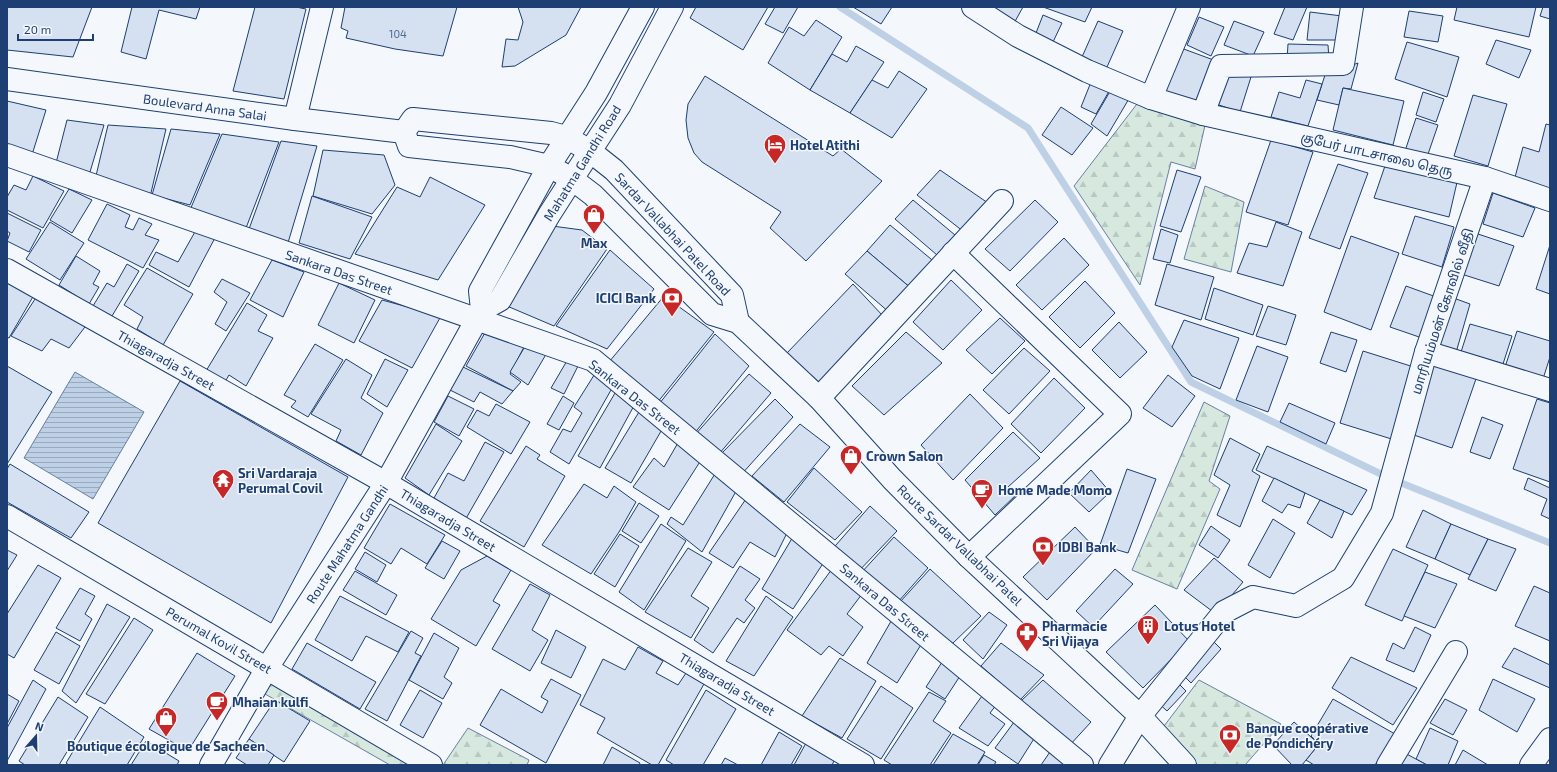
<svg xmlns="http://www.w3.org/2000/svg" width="1557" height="772" viewBox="0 0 1557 772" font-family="'Exo 2','Noto Sans Tamil',sans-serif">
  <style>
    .forest { fill: url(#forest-firs); stroke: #687fa3 }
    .water { fill: url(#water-rules); stroke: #687fa3 }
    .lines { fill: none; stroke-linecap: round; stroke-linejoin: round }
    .stream { stroke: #bed0e5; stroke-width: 7 }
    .building { fill: #d5e0f0; stroke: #1d3f73 }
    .street-casing { stroke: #1d3f73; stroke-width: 24 }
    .secondary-casing { stroke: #1d3f73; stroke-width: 24 }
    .primary-casing { stroke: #1d3f73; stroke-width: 24 }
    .street { stroke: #f4f7fb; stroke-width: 22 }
    .secondary { stroke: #f4f7fb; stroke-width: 22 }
    .primary { stroke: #f4f7fb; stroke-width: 22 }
    .labels { text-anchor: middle; stroke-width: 3; stroke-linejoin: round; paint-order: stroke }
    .number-label { font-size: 11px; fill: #4b6792 }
    .street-label { font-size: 13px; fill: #1d3f73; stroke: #f4f7fb }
    .poi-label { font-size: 13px; font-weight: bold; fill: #1d3f73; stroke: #f4f7fb; text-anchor: start }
  </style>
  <defs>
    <pattern id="forest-firs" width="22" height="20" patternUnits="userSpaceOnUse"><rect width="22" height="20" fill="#d7e8df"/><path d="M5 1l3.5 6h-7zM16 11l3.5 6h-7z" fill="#b8c8c3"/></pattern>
    <pattern id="water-rules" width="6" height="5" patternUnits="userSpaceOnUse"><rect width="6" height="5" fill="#bed0e5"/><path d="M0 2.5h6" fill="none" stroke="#9aaabe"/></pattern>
  </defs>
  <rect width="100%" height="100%" fill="#f4f7fb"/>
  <g class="forest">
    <path d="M1140,100L1206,121L1195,169L1171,162L1140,285L1074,186Z"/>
    <path d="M1205,186L1244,202L1231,272L1184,259Z"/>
    <path d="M1204,402L1230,416L1209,481L1220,489L1177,589L1132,570Z"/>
    <path d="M269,675L423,765H390L258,690Z"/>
    <path d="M1199,680L1281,724L1245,765H1192L1161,730Z"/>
    <path d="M468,728L529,760L527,765H443Z"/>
  </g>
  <path class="water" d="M75,372L144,412L93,499L24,458Z"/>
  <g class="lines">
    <path class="stream" d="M840,7L1028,128L1191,382L1389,478L1550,543"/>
  </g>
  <g class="building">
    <path d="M7,7H92L73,57L7,50Z"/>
    <path d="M132,7H200L196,19L159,10L146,59L121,52Z"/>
    <path d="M255,7H296L306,9L284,99L233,91Z"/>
    <path d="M345,7H457L443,56L395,49L346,38L348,31L341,28Z"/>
    <path d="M518,7H581L566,35L515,66L502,67L506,39L518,40L523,22Z"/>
    <path d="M696,7H768L743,50L690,18Z"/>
    <path d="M775,7H798L783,33L765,24Z"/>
    <path d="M853,7H892L881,24Z"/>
    <path d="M986,7H1023L1013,25Z"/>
    <path d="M1043,7H1092L1085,22Z"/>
    <path d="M1285,7H1307L1293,40L1274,34Z"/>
    <path d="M1457,7H1536L1529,37L1454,20Z"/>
    <path d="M1543,7H1550V19L1540,16Z"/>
    <path d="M1409,11L1443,16L1438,42L1404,37Z"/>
    <path d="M1310,12L1342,16L1337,40H1307Z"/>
    <path d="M1043,15L1062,23L1053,42L1036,33Z"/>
    <path d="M1199,17L1224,27L1211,56L1187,45Z"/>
    <path d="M816,20L842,37L810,90L768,63L789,27L804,36Z"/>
    <path d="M1098,21L1123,31L1107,67L1082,57Z"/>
    <path d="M1234,21L1264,32L1253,56L1224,45Z"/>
    <path d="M1496,40L1531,50L1519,78L1486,64Z"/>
    <path d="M1407,42L1459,57L1447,97L1395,79Z"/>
    <path d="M1288,44L1328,45L1329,59L1287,60Z"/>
    <path d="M856,46L884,62L850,113L810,90L832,54L847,62Z"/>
    <path d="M1181,48L1219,62L1202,107L1163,91Z"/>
    <path d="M1358,63L1351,89L1343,88L1339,105L1317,100L1325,75Z"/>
    <path d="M1223,69L1251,77L1240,112L1210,102Z"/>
    <path d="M899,71L927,89L892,138L850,113L872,80L888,88Z"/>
    <path d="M705,76L833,156L841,149L882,181L806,261L770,228L781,212L702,162L694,153L688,138L686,120L688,104Z"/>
    <path d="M1093,77L1112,86L1096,114L1081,107Z"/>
    <path d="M1306,80L1322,84L1308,126L1271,117L1279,92L1300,98Z"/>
    <path d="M1112,88L1130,97L1107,136L1091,124Z"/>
    <path d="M1343,88L1404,101L1393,145L1333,130Z"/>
    <path d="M1423,92L1444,99L1436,122L1416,115Z"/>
    <path d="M1473,95L1507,104L1488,166L1454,156Z"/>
    <path d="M7,101L46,110L31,158L7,150Z"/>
    <path d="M1061,107L1093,128L1072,155L1042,135Z"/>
    <path d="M1416,118L1438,125L1426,160L1404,154Z"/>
    <path d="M67,120L104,125L90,172L55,167Z"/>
    <path d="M1546,124L1550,125V193L1514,181L1523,147L1539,152Z"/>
    <path d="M108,125L166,129L150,197L95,180Z"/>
    <path d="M171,129L220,134L190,205L152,195Z"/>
    <path d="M222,134L279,142L246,228L190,210Z"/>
    <path d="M1271,140L1313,152L1288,225L1246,212Z"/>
    <path d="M281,141L317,146L287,246L249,229Z"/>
    <path d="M323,150L384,155L395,185L372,214L313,196Z"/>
    <path d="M1386,163L1458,178L1449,217L1374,198Z"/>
    <path d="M1338,164L1368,173L1340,249L1309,238Z"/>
    <path d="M940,170L988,203L964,232L917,195Z"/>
    <path d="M1177,170L1201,177L1181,232L1160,226Z"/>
    <path d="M33,176L64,191L43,228L7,210V197L14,185L26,190Z"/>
    <path d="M430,177L485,205L438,280L355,254L397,187L420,197Z"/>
    <path d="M69,189L92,200L72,233L50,220Z"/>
    <path d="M1493,193L1535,208L1523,237L1483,224Z"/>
    <path d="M312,196L372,217L350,259L299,243Z"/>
    <path d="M913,200L955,235L937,255L895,219Z"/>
    <path d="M1035,200L1058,222L1010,271L985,249Z"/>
    <path d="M107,204L130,215L125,227L133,230L139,218L152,224L145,235L159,240L143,268L88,240Z"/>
    <path d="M7,213L41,230L29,252L7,241L10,233L7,231Z"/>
    <path d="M1415,216L1454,227L1442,267L1402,254Z"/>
    <path d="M50,222L84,243L60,280L26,259Z"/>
    <path d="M1276,222L1302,232L1283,286L1237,273L1249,243L1267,247Z"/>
    <path d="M890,225L937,264L912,289L867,251Z"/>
    <path d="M552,226L582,230L607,249L554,326L507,306Z"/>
    <path d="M1161,229L1178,235L1170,263L1153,259Z"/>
    <path d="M196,230L216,236L189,287L149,265L156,252L178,262Z"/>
    <path d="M1469,231L1514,246L1499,286L1455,272Z"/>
    <path d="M1351,236L1399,253L1371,330L1324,312Z"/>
    <path d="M1064,238L1089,265L1042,310L1016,285Z"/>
    <path d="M1550,245V294L1536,289Z"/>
    <path d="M610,250L654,289L607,349L556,326Z"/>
    <path d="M867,251L912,289L890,313L845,274Z"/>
    <path d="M76,256L100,271L93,284L99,287L89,304L59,285Z"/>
    <path d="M272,260L304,272L283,317L250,300Z"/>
    <path d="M127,264L139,271L112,316L93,306L107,283L114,287Z"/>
    <path d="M1167,264L1214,277L1201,320L1155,305Z"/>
    <path d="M147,268L193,294L163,345L137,329L143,317L124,305Z"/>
    <path d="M7,279L34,295L9,338L7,337Z"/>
    <path d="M222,279L250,293L226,331L215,324L227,302L214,292Z"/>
    <path d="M951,280L982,310L943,350L913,322Z"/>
    <path d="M1085,281L1115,313L1080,348L1049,317Z"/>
    <path d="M339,283L375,300L354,343L318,325Z"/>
    <path d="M853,284L883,316L822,385L787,353Z"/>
    <path d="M1406,286L1439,298L1425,339L1390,327Z"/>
    <path d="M1214,288L1263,305L1253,335L1205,319Z"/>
    <path d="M37,296L88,323L69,348L51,339L42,351L11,336Z"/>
    <path d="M664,296L714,332L657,403L609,362Z"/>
    <path d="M1448,296L1470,304L1455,356L1433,349Z"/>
    <path d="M382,300L441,316L412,368L359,341Z"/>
    <path d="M247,303L267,315L258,331L273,338L246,386L229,375L225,382L206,371Z"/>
    <path d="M1268,306L1296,315L1286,345L1256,336Z"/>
    <path d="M1000,318L1025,341L992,374L966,350Z"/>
    <path d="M1184,320L1239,338L1220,389L1192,376L1172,347Z"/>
    <path d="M1119,322L1147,352L1120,378L1092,350Z"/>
    <path d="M1470,324L1512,336L1503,364L1461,352Z"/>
    <path d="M486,331L524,347L510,374L521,382L513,391L466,366Z"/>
    <path d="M1517,331L1550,341V357L1542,382L1504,370Z"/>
    <path d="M906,332L942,363L884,415L852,386Z"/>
    <path d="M1331,332L1357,340L1346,372L1320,363Z"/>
    <path d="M715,334L749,366L693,435L659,404Z"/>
    <path d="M527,343L548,351L528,385L510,372Z"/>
    <path d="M315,344L343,360L308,417L291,407L296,401L284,395Z"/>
    <path d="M1257,346L1288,357L1268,412L1236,400Z"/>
    <path d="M1024,348L1050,371L1009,414L983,390Z"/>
    <path d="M1363,351L1417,368L1398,441L1340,423Z"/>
    <path d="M346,359L372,375L361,398L383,413L361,455L336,441L341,430L311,414Z"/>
    <path d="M385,359L408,370L387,407L367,394Z"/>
    <path d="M568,359L579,364L564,394L551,388Z"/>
    <path d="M1433,363L1477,376L1452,448L1408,433Z"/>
    <path d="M7,366L52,392L7,464Z"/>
    <path d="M463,367L513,391L502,404L480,392L474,402L450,390Z"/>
    <path d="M596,372L615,383L569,464L550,452L563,429L571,432L582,413L574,407Z"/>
    <path d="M749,374L771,393L719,454L694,436Z"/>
    <path d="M1168,375L1195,396L1172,427L1143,408Z"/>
    <path d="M1054,378L1085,408L1041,453L1011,424Z"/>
    <path d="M180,381L348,477L271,623L98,523Z"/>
    <path d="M618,388L636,402L600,468L578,456Z"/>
    <path d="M970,394L1003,428L953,480L921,445Z"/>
    <path d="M448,396L474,409L459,436L434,422Z"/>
    <path d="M563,396L574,403L559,430L547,424Z"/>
    <path d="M775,399L793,417L740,476L720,455Z"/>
    <path d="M1537,399L1550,403V482L1513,469Z"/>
    <path d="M1289,403L1335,423L1326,444L1280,422Z"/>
    <path d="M496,404L530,422L511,454L467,427L477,410L489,416Z"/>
    <path d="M642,407L664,426L631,483L605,468Z"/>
    <path d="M1482,417L1503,425L1490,459L1470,452Z"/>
    <path d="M436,424L462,441L429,495L405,478Z"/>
    <path d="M800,424L830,447L784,502L752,476Z"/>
    <path d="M1013,432L1040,458L1008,487L1016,495L995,515L965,480Z"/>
    <path d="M1230,438L1260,454L1252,471L1260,476L1240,527L1217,515L1230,485L1214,475Z"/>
    <path d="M679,441L703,457L669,510L633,487L654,458L664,467Z"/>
    <path d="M485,442L504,452L464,522L447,511L450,508L434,498L448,473L464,481Z"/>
    <path d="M526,446L540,455L537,459L565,476L524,547L480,521Z"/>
    <path d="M1267,446L1367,490L1352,515L1256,470Z"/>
    <path d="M10,464L89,512L71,538L7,502V469Z"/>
    <path d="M814,468L862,512L835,540L787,502Z"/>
    <path d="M718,469L739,486L702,552L667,524L671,517L683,525Z"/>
    <path d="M1127,469L1156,479L1128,553L1100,545Z"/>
    <path d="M1091,470L1110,492L1089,512L1069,493Z"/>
    <path d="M1274,478L1305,493L1300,508L1288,504L1282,513L1262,501Z"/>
    <path d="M1528,478L1550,488V519L1541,515L1547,499L1524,489Z"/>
    <path d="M584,484L607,498L614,486L636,502L619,532L591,574L542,545Z"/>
    <path d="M748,496L789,529L775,557L750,542L733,568L709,553Z"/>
    <path d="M1320,500L1344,511L1332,538L1307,523Z"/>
    <path d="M639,503L659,516L641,543L622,531Z"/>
    <path d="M390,504L445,535L427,564L401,548L391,564L364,548Z"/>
    <path d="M870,506L897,531L856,574L829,553Z"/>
    <path d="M1423,510L1451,524L1435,559L1406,547Z"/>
    <path d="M1273,519L1295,533L1270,578L1248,565Z"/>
    <path d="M661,524L686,541L644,610L619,592Z"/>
    <path d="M1451,524L1488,539L1470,575L1435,559Z"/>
    <path d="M1211,526L1230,540L1218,558L1199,545Z"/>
    <path d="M1075,527L1096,549L1047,600L1023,577Z"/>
    <path d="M620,534L639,546L615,587L594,574Z"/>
    <path d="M794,535L824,562L793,609L762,589Z"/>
    <path d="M894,537L928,568L898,602L861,573Z"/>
    <path d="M1488,539L1516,549L1496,591L1468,579Z"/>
    <path d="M442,541L460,551L444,579L425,568Z"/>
    <path d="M688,548L712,562L691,596L709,608L691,638L645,612Z"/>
    <path d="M1393,549L1428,565L1402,621L1365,605Z"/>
    <path d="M7,550L17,555L7,571Z"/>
    <path d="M365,552L386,565L377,582L355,569Z"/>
    <path d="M487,556L511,570L493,601L500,605L476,646L431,619L461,570Z"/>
    <path d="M1214,558L1243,582L1216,614L1184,590Z"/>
    <path d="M38,565L61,578L14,658L7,654V614Z"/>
    <path d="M740,566L760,579L745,600L755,608L744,623L737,618L713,653L694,640Z"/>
    <path d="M832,569L862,594L847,614L863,627L843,656L829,646L821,655L787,630Z"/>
    <path d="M930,569L981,616L951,645L900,602Z"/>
    <path d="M1115,569L1133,584L1093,627L1076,611Z"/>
    <path d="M355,571L397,595L386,615L343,590Z"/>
    <path d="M1425,572L1457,584L1435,628L1404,616Z"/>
    <path d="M530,584L550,595L532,630L548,640L530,671L492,649Z"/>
    <path d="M1534,586L1550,593V641L1515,626Z"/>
    <path d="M80,588L95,596L85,614L92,619L80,641L56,628Z"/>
    <path d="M340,596L409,632L398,652L366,636L352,661L315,640Z"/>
    <path d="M766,596L793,617L754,676L726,661Z"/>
    <path d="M107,604L130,617L76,703L62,691Z"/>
    <path d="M1155,605L1189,641L1143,688L1106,652Z"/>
    <path d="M989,612L1007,625L983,659L963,640Z"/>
    <path d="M894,616L924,640L897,683L867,663Z"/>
    <path d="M134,618L153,630L105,704L86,694Z"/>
    <path d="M1415,627L1431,635L1414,672L1386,660L1393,643L1404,649Z"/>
    <path d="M556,630L586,647L571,678L541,663Z"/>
    <path d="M411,631L423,638L415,653L421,656L387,721L365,709Z"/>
    <path d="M56,632L80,646L59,684L34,670Z"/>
    <path d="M434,633L459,648L444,677L452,683L443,699L409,680Z"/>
    <path d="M1208,636L1221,649L1191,683L1178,670Z"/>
    <path d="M307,643L376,682L360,709L292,669Z"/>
    <path d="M1001,643L1044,675L1020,700L981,666Z"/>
    <path d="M638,647L663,661L656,673L678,685L686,673L704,684L658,765H652L597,733L605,718L580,705L603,659L625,670Z"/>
    <path d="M1514,648L1550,665V688L1502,667Z"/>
    <path d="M197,653L235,676L188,751L149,729Z"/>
    <path d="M1351,657L1417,688L1393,725L1332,688Z"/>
    <path d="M840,658L876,681L842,738L802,716Z"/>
    <path d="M944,659L962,673L945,699L926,687Z"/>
    <path d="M1172,677L1186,691L1167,711L1154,699Z"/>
    <path d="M551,679L581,695L546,763L480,725L501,689L542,713L548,701L541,697Z"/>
    <path d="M1493,679L1535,699L1517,732L1479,710Z"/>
    <path d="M33,680L46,689L7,761V728Z"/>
    <path d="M1043,680L1091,722L1069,746L1021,701Z"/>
    <path d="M881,686L913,708L881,759L847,739Z"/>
    <path d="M987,689L1000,700L990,713L1005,724L988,746L959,728Z"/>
    <path d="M420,690L442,703L423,738L400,725Z"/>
    <path d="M706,690L736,709L703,765H674L666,760Z"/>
    <path d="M929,692L946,701L933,721L951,733L930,765H892L884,760Z"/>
    <path d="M7,694L19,701L7,724Z"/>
    <path d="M58,697L88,717L59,765H25L19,761Z"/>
    <path d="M1333,699L1395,734L1375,765H1314L1306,760L1319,744L1311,736Z"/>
    <path d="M1445,699L1467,710L1453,735L1430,723Z"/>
    <path d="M275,700L310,721L284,762L249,739Z"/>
    <path d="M100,707L144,737L127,765H69L66,763Z"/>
    <path d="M1017,718L1037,734L1018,764L995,748Z"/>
    <path d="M1294,722L1319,744L1302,765H1292L1273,745Z"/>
    <path d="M1430,728L1458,741L1448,765H1427L1416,759Z"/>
    <path d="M779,732L802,746L791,765H761Z"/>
    <path d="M953,734L985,752L977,765H933Z"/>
    <path d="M249,739L274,755L268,765H247L236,758Z"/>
    <path d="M146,741L179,761L177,765H131Z"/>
    <path d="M806,743L835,759L832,765H794Z"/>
    <path d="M1054,746L1077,765H1041Z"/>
    <path d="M612,747L640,763L639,765H603Z"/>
    <path d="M1463,750L1488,765H1455Z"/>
    <path d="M1403,752L1427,765H1396Z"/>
    <path d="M984,755L996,762L994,765H978Z"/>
    <path d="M725,758L738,765H721Z"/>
  </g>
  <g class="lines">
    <g class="street-casing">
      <g id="street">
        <path d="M973,7L1018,36L1087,71L1151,98"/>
        <path d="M1189,7L1151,98L1203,114L1485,178L1550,200"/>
        <path d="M1203,114L1221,66L1343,64L1352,7"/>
        <path d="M295,119L322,7"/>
        <path d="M7,155L593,360L1082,765"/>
        <path d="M953,253L1120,414L969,557"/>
        <path d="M7,270L386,483L863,765"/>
        <path d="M1426,352L1550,390"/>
        <path d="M819,398L1002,201"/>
        <path d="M7,516L431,765"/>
        <path d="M1140,716L1224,612L1253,597L1296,606L1343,578L1382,513L1426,352L1485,178"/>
        <path d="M1388,765L1456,652"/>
      </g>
    </g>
    <g class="secondary-casing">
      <g id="secondary">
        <path d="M7,79L295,119L404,132"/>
        <path d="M404,132L409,146L510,157L549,166L572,179L593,195L712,314L738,322L819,398L892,479L969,557L1140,716L1185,765"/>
        <path d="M404,132L413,119L551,133L566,137L590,151L614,170L732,295L738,322"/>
        <path d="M482,310L500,300L549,215L572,179"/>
        <path d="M211,765L267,668L386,483L482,310L480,291L549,166"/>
        <path d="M1110,765L1140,716"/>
        <path d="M1531,765L1550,739"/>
      </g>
    </g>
    <g class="primary-casing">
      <g id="primary">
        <path d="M549,166L596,93L643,7"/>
        <path d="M572,179L620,105L672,7"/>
      </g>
    </g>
    <use href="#street" class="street"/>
    <use href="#secondary" class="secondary"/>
    <use href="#primary" class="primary"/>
  </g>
  <defs>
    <g id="hotel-pin" transform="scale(1.15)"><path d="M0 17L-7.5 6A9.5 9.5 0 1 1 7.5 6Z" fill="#c62828" stroke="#f4f7fb"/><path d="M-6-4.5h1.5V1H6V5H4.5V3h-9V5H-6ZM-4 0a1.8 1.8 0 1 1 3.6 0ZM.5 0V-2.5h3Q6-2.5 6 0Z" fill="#fff"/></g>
    <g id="shop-pin" transform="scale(1.15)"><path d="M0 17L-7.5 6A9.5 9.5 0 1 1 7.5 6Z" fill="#c62828" stroke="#f4f7fb"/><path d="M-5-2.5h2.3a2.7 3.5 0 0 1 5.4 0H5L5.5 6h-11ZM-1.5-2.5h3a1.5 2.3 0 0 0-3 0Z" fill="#fff"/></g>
    <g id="bank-pin" transform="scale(1.15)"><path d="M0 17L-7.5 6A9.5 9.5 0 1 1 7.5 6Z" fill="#c62828" stroke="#f4f7fb"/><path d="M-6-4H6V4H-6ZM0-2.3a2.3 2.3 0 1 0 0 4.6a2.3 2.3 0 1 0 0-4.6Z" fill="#fff"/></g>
    <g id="temple-pin" transform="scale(1.15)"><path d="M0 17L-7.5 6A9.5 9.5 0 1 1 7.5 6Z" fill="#c62828" stroke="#f4f7fb"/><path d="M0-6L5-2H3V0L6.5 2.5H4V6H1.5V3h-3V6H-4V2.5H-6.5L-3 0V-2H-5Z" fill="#fff"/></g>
    <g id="cafe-pin" transform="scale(1.15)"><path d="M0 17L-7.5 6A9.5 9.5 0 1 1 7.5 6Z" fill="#c62828" stroke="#f4f7fb"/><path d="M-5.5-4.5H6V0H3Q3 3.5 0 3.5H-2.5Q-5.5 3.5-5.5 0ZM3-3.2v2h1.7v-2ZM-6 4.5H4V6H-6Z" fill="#fff"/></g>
    <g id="building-pin" transform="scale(1.15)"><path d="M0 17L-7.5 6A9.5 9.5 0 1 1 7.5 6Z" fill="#c62828" stroke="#f4f7fb"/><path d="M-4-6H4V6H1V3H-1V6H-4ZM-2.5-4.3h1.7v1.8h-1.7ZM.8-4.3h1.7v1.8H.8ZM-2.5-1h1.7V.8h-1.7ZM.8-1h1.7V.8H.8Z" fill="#fff"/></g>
    <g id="pharmacy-pin" transform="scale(1.15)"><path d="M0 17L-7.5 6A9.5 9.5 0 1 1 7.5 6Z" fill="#c62828" stroke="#f4f7fb"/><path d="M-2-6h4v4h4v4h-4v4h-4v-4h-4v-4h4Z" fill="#fff"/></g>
  </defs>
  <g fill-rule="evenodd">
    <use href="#hotel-pin" x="775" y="145"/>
    <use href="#shop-pin" x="594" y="215"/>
    <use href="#bank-pin" x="672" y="298"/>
    <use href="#shop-pin" x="851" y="456"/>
    <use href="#temple-pin" x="223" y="480"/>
    <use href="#cafe-pin" x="982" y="490"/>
    <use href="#bank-pin" x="1043" y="547"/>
    <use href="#building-pin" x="1148" y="626"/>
    <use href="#pharmacy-pin" x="1027" y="633"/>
    <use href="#cafe-pin" x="217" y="702"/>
    <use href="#shop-pin" x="166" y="718"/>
    <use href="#bank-pin" x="1230" y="735"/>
  </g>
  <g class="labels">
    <g class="number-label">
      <text x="398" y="38">104</text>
    </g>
    <g class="street-label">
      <text transform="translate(205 107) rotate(8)" y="5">Boulevard Anna Salai</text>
      <text transform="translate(1377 154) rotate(13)" y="5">குபேர் பாடசாலை தெரு</text>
      <text transform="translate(582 163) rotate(-58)" y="5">Mahatma Gandhi Road</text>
      <text transform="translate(673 234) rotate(47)" y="5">Sardar Vallabhai Patel Road</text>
      <text transform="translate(339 272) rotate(19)" y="5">Sankara Das Street</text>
      <text transform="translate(1442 311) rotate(-72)" y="5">மாரியம்மன் கோவில் வீதி</text>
      <text transform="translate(166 360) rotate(29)" y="5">Thiagaradja Street</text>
      <text transform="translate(635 397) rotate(38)" y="5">Sankara Das Street</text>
      <text transform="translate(448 520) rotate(31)" y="5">Thiagaradja Street</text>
      <text transform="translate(347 544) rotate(-57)" y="5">Route Mahatma Gandhi</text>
      <text transform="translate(960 545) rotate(44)" y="5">Route Sardar Vallabhai Patel</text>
      <text transform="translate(885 602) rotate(40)" y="5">Sankara Das Street</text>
      <text transform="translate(219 640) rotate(30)" y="5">Perumal Kovil Street</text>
      <text transform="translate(727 684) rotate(31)" y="5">Thiagaradja Street</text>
    </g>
    <g class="poi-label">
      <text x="790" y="150">Hotel Atithi</text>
      <text x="594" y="248" text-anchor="middle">Max</text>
      <text x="656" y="303" text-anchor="end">ICICI Bank</text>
      <text x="866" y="461">Crown Salon</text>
      <text x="238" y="478">Sri Vardaraja<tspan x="238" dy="15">Perumal Covil</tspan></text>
      <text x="998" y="495">Home Made Momo</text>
      <text x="1058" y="552">IDBI Bank</text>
      <text x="1042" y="631">Pharmacie<tspan x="1042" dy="15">Sri Vijaya</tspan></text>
      <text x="1164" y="631">Lotus Hotel</text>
      <text x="232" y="707">Mhaian kulfi</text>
      <text x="1246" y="733">Banque coopérative<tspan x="1246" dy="15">de Pondichéry</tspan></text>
      <text x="166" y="751" text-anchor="middle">Boutique écologique de Sacheen</text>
    </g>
  </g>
  <rect width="1557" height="772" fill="none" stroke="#1d3f73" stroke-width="16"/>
  <g transform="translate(36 736) rotate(20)" stroke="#f4f7fb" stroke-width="3" paint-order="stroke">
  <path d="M0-3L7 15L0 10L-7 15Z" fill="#1d3f73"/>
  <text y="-6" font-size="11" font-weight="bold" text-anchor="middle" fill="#1d3f73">N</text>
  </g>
  <path d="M18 34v6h75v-6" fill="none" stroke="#1d3f73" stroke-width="2"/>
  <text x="24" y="34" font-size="12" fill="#1d3f73" stroke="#f4f7fb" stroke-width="3" paint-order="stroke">20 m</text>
</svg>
